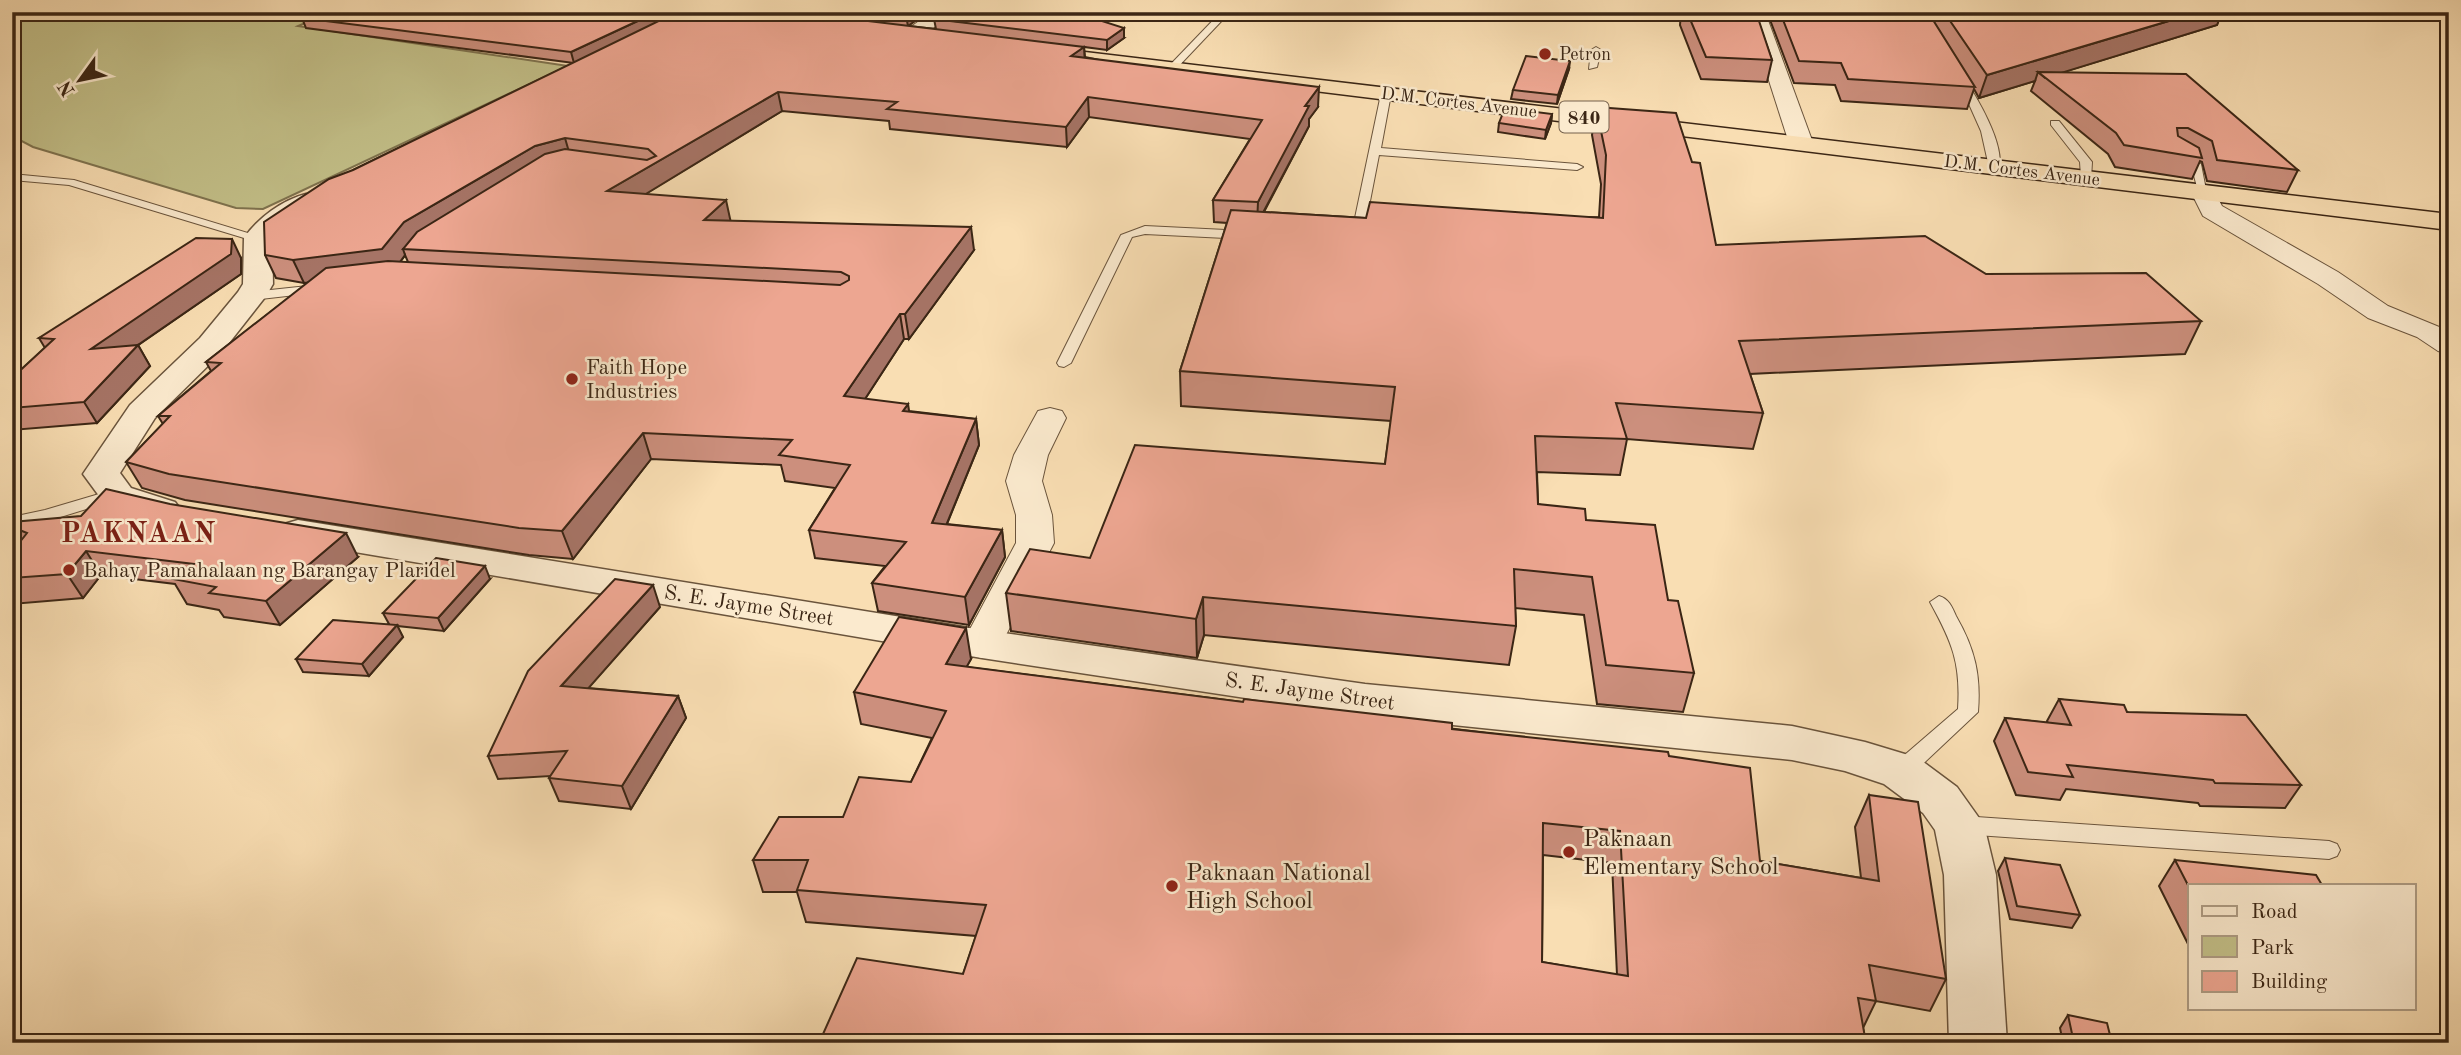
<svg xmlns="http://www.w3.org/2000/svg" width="2461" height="1055" viewBox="0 0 2461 1055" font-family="'Old Standard TT',serif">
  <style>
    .green { fill: #c3c089; stroke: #7f734f; stroke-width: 2 }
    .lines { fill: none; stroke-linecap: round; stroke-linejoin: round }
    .service-casing { stroke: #6a543c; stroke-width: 2 }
    .minor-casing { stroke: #6a543c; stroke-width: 2 }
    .tertiary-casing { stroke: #6a543c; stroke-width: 3 }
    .trunk-casing { stroke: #3b2615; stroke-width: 3 }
    .service { fill: #fbeace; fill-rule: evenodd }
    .minor { fill: #fbeace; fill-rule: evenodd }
    .tertiary { fill: #fbeace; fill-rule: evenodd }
    .trunk { fill: #f9deb3; fill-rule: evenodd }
    .wall { fill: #cc8f7d; stroke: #3b2615; stroke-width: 2; fill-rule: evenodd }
    .shaded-wall { fill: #a67466; stroke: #3b2615; stroke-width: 2 }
    .building { fill: #eda691; stroke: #3b2615; stroke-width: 2; fill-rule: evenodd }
    .poi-dot { fill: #8f2418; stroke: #fbeace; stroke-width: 2.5 }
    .labels { text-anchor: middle; stroke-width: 5; stroke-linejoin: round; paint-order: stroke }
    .far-poi-label { font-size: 18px; fill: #3b2615; stroke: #fbeace; text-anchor: start }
    .far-street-label { font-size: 18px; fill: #3b2615; stroke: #fbeace }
    .shield { fill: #fbeace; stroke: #75614c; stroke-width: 2 }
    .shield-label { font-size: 19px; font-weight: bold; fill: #3b2615 }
    .poi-label { font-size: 21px; fill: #3b2615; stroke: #fbeace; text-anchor: start }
    .street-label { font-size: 21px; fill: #3b2615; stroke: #fbeace }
    .near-poi-label { font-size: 24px; fill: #3b2615; stroke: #fbeace; text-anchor: start }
    .district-label { font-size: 28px; font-weight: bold; letter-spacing: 2px; fill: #7a1f14; stroke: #fbeace }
  </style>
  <rect width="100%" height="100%" fill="#f9deb3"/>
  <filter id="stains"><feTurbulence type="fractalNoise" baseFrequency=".00286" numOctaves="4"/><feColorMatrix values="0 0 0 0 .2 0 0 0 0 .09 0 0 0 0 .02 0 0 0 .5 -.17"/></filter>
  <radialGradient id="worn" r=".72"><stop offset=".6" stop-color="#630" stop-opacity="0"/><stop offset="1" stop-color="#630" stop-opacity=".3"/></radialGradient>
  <path class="green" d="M12,12H331L298,26L568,66L263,209L236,208L33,147L12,136Z"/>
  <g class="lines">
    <g class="service-casing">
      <g id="service">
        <path d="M1221,12H1230L1175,70H1169V66Z"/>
        <path d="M1596,47L1601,50L1597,67L1589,69L1591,50Z"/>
        <path d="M1956,75H1962C1977,97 2005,144 1999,169L1989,167L1981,131Z"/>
        <path d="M1386,91L1391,94L1381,148L1577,164L1583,167L1577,170L1379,155L1363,237L1353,240L1351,237L1381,94Z"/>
        <path d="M2051,121H2059L2092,162L2091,179L2081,177L2080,162L2051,125Z"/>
        <path d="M2173,153H2181L2201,164L2207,195H2199L2192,168L2173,157Z"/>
        <path d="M12,174L74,180L264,238L254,241L69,185L12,180Z"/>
        <path d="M1145,226L1246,231L1252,235L1246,239L1145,234L1132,237L1071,363L1064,367L1059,366L1057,363L1121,235Z"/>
        <path d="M317,285L322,286V292L251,300L244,296L251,292Z"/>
        <path d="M116,489L122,490L124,494L122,498L54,519L12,527V517L45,510Z"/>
        <path d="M1939,596C1949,599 1952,607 1956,616C1975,649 1981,675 1978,712L1909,777L1901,779L1893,777L1890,771L1893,765L1958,709C1961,663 1952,642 1930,602Z"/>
        <path d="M1962,816L2329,841L2337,844L2340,850L2337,856L2329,859L1962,834L1954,831L1951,825L1954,819Z"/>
      </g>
    </g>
    <g class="minor-casing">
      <g id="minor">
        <path d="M932,12H954L916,41H902L899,37L902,33Z"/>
        <path d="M1747,12H1765L1813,143L1809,148H1793L1789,143Z"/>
        <path d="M2203,185L2212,187L2222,206L2338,272L2388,306L2449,331V354L2438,351L2417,337L2368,318L2318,284L2203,216L2191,192L2194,187Z"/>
        <path d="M1050,408L1062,411L1066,418L1048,455L1042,481L1052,515L1054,543L996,654L982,658L968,654L962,644L1016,543V515L1006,481L1014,455L1038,411Z"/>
      </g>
    </g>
    <g class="tertiary-casing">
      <g id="tertiary">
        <path d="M306,194L315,196L319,202L315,208L280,230L272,239L273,284L266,296L222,352L155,418L120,473L131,488L175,502L181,510L175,518L162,521L105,504L83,474L130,405L200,338L238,292L243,284L244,238C258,218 282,200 306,194Z"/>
        <path d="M298,520L982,630L1365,684L1792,726L1865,742L1918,758L1957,787L1984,825L1996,875L2007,1043H1949L1944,875L1935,830L1923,813L1884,784L1845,771L1792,760L1365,716L982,658L284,540L279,532L284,524Z"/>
      </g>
    </g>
    <g class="trunk-casing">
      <path id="trunk" d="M1085,52L2449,214V230L1078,62L1075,58Z"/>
    </g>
    <use href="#service" class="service"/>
    <use href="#minor" class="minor"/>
    <use href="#tertiary" class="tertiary"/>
    <use href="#trunk" class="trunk"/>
  </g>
  <g class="wall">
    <path d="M794,12H927L908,26L936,29L934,19L1124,38L1107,50L1084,47L1085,57L1318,107L1309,119V126L1264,212L1366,218L1599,217L1601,184L1592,135L1596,107L1716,245L1986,274L2201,321L2185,354L1750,374L1763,413L1753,449L1627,439L1620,475L1537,472L1538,504L1586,520L1668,600L1694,673L1683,712L1597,704L1584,615L1515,608L1516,626L1509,665L1204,635L1197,658L1011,631L1006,593L1090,558L1385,464L1391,421L1181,406L1180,371L1227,223L1214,222L1213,200L1250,139L1089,117L1067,147L890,129L889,121L782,111L645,194L731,221L974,250L909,339H904L865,399L909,411L976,419L979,445L947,524L1002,530L1005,557L969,625L878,611L872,583L885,566L815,558L809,530L835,488L785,481L781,465L651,459L573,559L529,555L185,500L142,488L126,462L163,424L158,416L211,371L206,362L308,283H304L276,278L265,255L353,170L574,63L306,28L302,18ZM405,255L408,262H400L404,257Z"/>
    <path d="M1681,12H1755L1772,60L1767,82L1701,79L1680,25Z"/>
    <path d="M1767,12H2222L2217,25L2063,72L2298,170L2287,192L2207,181L2202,162L2200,161L2192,179L2115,167L2108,154L2031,91L2035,81L1979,98L1974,89L1967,109L1841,101L1835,85L1794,83Z"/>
    <path d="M1569,69L1557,104L1511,99L1513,90Z"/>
    <path d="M1552,114L1551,123L1545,139L1498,132L1499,123Z"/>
    <path d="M241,258V274L137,346L138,345L150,366L97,423L12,430V378L45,348L39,338Z"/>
    <path d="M12,522L358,557L280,625L224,617L219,610L187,604L175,584L101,575L83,598L12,604V552L17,546L12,539Z"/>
    <path d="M490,579L444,631L397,626L403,637L369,676L303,672L296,659L389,624L383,613Z"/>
    <path d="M660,607L588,688L678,696L686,718L631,809L559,801L549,778L550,776L498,779L488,756Z"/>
    <path d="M971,659L966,667L1669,756L1760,861L1861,878L1855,827L1869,795L1946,979L1930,1011L1876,1001L1863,1028L1866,1043H819L963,974L976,936L806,922L797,892H763L753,860L843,817L911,782L932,738L861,724L854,692ZM1543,855L1612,863L1617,975L1542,962Z"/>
    <path d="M2059,699L2127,712L2301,785L2285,808L2200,806L2198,803L2066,789L2060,800L2016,795L1994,741L2005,718L2048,723L2047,721Z"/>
    <path d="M2005,858L2080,915L2072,928L2010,919L1998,871Z"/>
    <path d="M2175,860L2190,885V948L2159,886Z"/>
    <path d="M2068,1015L2112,1043H2063L2060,1028Z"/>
  </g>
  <g class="shaded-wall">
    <path d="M657,12H680L574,63L571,52Z"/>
    <path d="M912,12H927L908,26L906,16Z"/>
    <path d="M2199,12H2222L2217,25L2045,78L2038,72L2035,81L1979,98L1987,75Z"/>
    <path d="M1124,28V38L1107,50V40Z"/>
    <path d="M1084,47L1085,65L1071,56Z"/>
    <path d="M1570,61L1569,69L1557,104L1558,95Z"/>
    <path d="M1319,87L1318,107L1309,119V126L1257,224L1258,202L1305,106Z"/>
    <path d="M778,92L782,111L613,214L607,191Z"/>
    <path d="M1088,97L1089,117L1067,147L1066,127Z"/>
    <path d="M1552,114L1551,123L1545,139L1546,130Z"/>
    <path d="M565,138L571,159L403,249L405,255L392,273L304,283L293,260L404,222L535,146Z"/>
    <path d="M726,200L731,223L704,220Z"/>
    <path d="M971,227L974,250L909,339L905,314Z"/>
    <path d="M232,239L241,258V274L103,369L91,349Z"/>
    <path d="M900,314L904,339L850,422L844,396Z"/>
    <path d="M138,345L150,366L97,423L84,402Z"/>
    <path d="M908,404L912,430L903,411Z"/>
    <path d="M976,419L979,445L936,550L932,523Z"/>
    <path d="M643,433L651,459L573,559L562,531Z"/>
    <path d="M1002,530L1005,557L969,625L965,597Z"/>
    <path d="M346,533L358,557L280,625L266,601Z"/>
    <path d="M86,551L101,575L83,598L67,574Z"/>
    <path d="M485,566L490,579L444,631L438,618Z"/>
    <path d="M653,585L660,607L571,708L561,686Z"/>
    <path d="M1203,597L1204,635L1197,658L1196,619Z"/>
    <path d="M397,625L403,637L369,676L362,664Z"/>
    <path d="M966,628L971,659L951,695L946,664Z"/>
    <path d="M678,696L686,718L631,809L622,786Z"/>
  </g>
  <g class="building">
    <path d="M318,12H657L571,52L302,18Z"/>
    <path d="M677,12H793L1084,47L1071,56L1319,87L1305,106H1309L1258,202L1213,200L1262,120L1088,97L1066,127L887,109L897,102L778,92L607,191L726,200L704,220L971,227L905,314H900L844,396L908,404L903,411L976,419L932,523L1002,530L965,597L872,583L906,542L809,530L850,465L779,455L792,440L643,433L562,531L519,528L169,474L126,462L170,416H158L221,363L206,362L326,268L388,261L840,285L849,280V276L841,272L403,249L417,232L545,154L565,149L647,160L656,156L648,149L565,138L535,146L404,222L382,249L293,260L265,255L264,222L329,179L353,170Z"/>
    <path d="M873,12H912L906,16Z"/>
    <path d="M944,12L1077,13L1124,28L1107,40L934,19Z"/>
    <path d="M1687,12H1756L1772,60L1706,57Z"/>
    <path d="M1780,12H1928L1975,87L1848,79L1841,63L1799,61Z"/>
    <path d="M1944,12H2199L1987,75Z"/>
    <path d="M1526,56L1570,61L1558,95L1513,90Z"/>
    <path d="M2038,72L2186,74L2298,170L2217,160L2212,141L2188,128H2177L2178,136L2199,148L2202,158L2124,145L2116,133Z"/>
    <path d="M1596,107L1676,113L1692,162L1700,163L1716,245L1925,236L1986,274L2146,273L2201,321L1739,341L1763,413L1616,403L1627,439L1535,436L1538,504L1585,509L1586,520L1655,525L1668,600L1678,601L1694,673L1606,665L1592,577L1514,569L1516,626L1203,597L1196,619L1006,593L1030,549L1090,558L1135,445L1385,464L1395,387L1180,371L1231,210L1366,218L1370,202L1603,218L1606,155Z"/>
    <path d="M1505,108L1552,114L1546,130L1499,123Z"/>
    <path d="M196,238L232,239L231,254L91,349L138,345L84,402L12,408V378L54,339L39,338Z"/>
    <path d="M106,489L170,504L346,533L266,601L209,593L216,587L173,579L194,564L86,551L67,574L12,578V552L27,533L12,527V522L81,516Z"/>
    <path d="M436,558L485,566L438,618L383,613Z"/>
    <path d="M615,579L653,585L561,686L678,696L622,786L549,778L567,751L488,756L528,671Z"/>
    <path d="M899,617L966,628L946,664L1243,702L1244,699L1452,723V729L1668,752L1669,756L1750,768L1760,861L1879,881L1869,795L1918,802L1946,979L1869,965L1876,1001L1858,998L1866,1043H1562L1531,1037V1043H819L857,958L963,974L986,905L797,890L808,860H753L779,817H843L859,777L911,782L946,711L854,692ZM1543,823L1620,831L1628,976L1542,962Z"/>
    <path d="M333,620L397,625L362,664L296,659Z"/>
    <path d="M2059,699L2124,705L2127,712L2246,715L2301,785L2215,783L2213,780L2067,765L2073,777L2028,772L2005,718L2071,725Z"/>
    <path d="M2005,858L2060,865L2080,915L2017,906Z"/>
    <path d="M2175,860L2316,875L2322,885H2190V889Z"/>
    <path d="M2068,1015L2107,1023L2112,1043H2074Z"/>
  </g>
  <g class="poi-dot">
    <circle cx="1545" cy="54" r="7"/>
    <circle cx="572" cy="379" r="7"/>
    <circle cx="69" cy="570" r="7"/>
    <circle cx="1569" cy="852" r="7"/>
    <circle cx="1172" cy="886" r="7"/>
  </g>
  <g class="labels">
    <g class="far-poi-label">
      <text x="1559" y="60">Petron</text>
    </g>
    <g class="far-street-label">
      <text transform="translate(1459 102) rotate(7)" y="6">D.M. Cortes Avenue</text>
      <text transform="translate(2022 170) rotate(7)" y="6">D.M. Cortes Avenue</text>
    </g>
    <rect class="shield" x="1559.5" y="101.5" width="49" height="31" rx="5"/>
    <g class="shield-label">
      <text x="1584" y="124">840</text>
    </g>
    <g class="poi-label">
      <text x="586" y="374">Faith Hope<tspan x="586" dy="24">Industries</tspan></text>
      <text x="83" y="577">Bahay Pamahalaan ng Barangay Plaridel</text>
    </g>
    <g class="street-label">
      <text transform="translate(749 605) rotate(9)" y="7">S. E. Jayme Street</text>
      <text transform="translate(1310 691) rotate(8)" y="7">S. E. Jayme Street</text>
    </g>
    <g class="near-poi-label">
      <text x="1583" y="846">Paknaan<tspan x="1583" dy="28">Elementary School</tspan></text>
      <text x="1186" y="880">Paknaan National<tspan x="1186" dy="28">High School</tspan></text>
    </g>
    <g class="district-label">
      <text x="139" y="542">PAKNAAN</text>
    </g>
  </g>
  <rect width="2461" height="1055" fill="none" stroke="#f9deb3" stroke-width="42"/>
  <rect x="14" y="14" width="2433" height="1027" fill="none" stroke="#3b2615" stroke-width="3.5"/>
  <rect x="21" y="21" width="2419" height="1013" fill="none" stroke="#3b2615" stroke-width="2"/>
  <rect x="2188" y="884" width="228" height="126" fill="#fbeace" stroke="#ae9c84" stroke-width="2"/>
  <rect x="2202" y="906" width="35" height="10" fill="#fbeace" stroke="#ae9c84" stroke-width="2"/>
  <text x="2251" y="918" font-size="21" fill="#3b2615">Road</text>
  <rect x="2202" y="936" width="35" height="21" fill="#c3c089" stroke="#ae9c84" stroke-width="2"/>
  <text x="2251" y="954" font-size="21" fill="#3b2615">Park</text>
  <rect x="2202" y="971" width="35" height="21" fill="#eda691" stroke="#ae9c84" stroke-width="2"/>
  <text x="2251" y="988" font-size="21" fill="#3b2615">Building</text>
  <g transform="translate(80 80) rotate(237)" stroke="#fbeace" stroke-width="5" paint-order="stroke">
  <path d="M0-5L12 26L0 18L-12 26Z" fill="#3b2615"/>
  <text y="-10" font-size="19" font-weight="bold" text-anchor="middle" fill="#3b2615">N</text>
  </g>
  <rect width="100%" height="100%" filter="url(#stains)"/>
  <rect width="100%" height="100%" fill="url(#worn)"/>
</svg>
